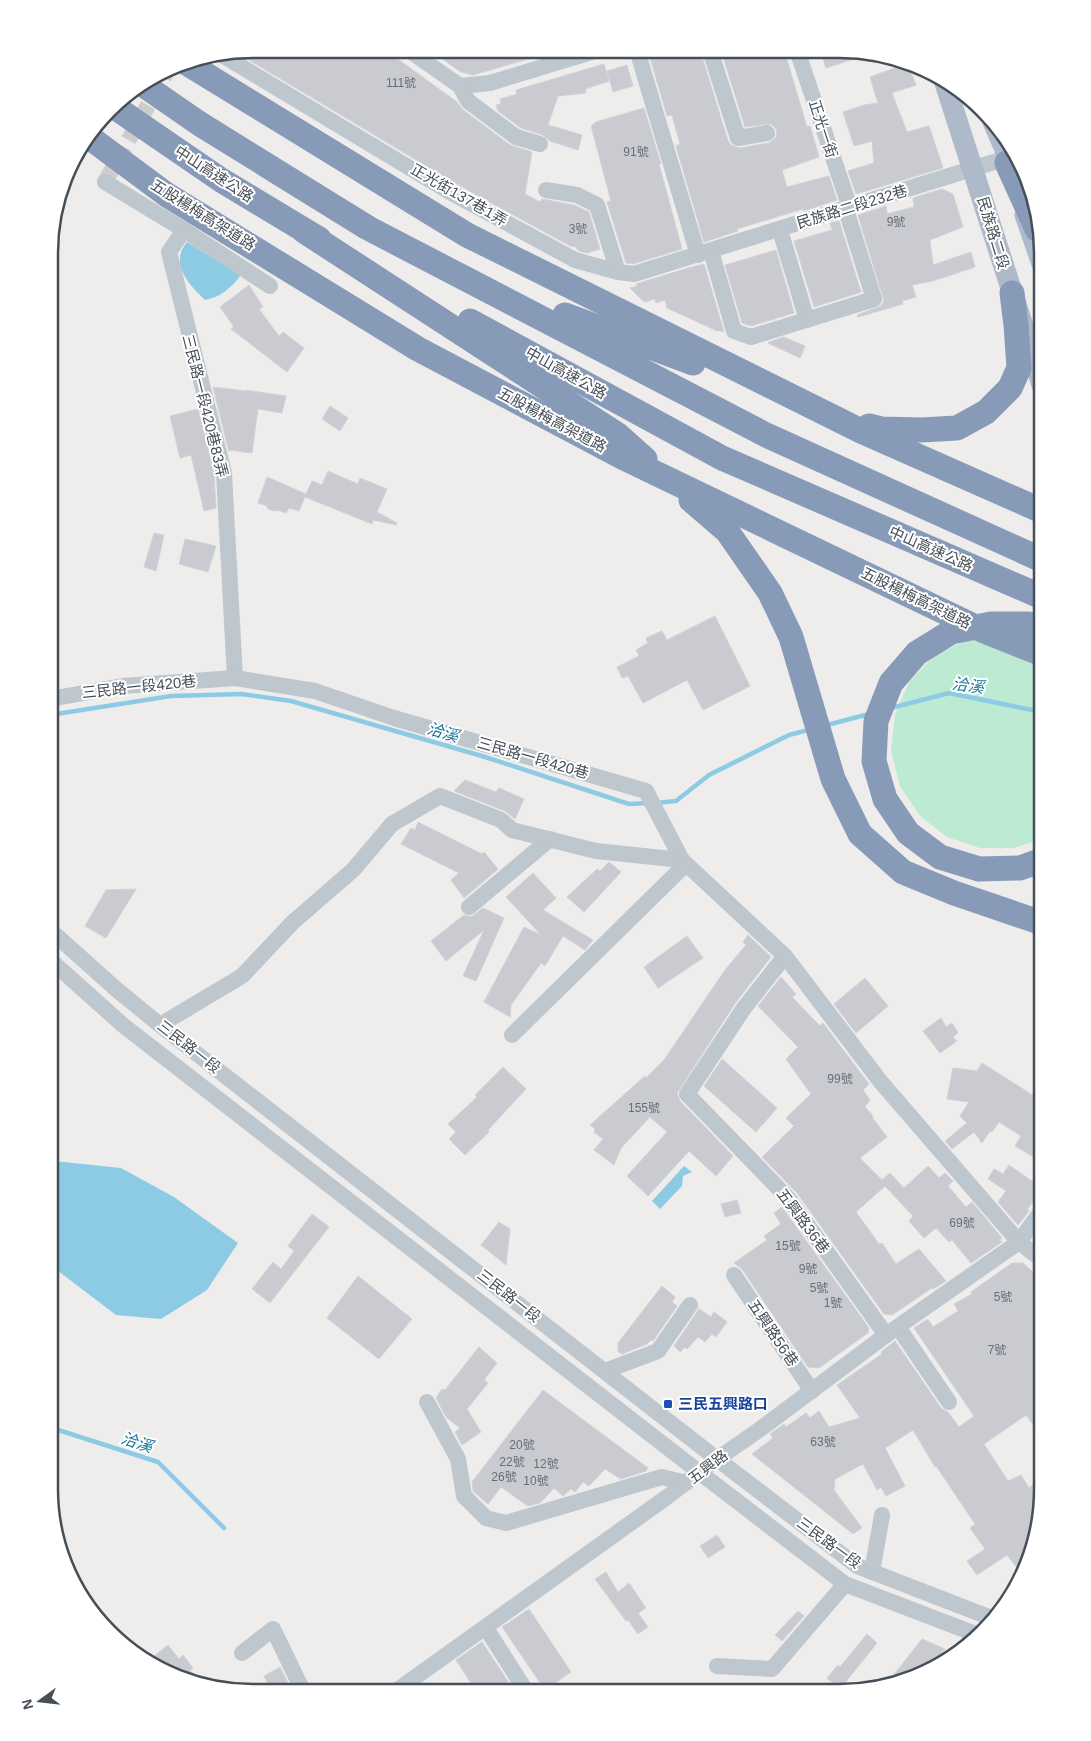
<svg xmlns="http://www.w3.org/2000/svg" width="1091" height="1741" viewBox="0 0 1091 1741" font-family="Arial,'Noto Sans TC',sans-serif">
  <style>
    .green { fill: #bdead2 }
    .water { fill: #8dcbe4 }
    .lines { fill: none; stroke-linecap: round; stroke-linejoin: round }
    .stream { stroke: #8dcbe4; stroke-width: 4.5 }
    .building { fill: #cacbd1; stroke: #d1d2d8 }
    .minor-tunnel { stroke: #cdcdce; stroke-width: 16; stroke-dasharray: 16 8; stroke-linecap: butt }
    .minor { stroke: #bec6ce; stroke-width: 16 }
    .major { stroke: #aebaca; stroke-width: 21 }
    .highway { stroke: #879bb8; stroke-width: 25 }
    .transit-dot { fill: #1a4fb4; stroke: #fff; stroke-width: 2 }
    .labels { text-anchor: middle; stroke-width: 4; stroke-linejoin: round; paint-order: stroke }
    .number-label { font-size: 12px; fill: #676d76 }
    .street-label { font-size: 15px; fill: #464e58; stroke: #fff }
    .transit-label { font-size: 15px; font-weight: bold; fill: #164399; stroke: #fff; text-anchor: start }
    .water-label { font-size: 16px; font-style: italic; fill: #17749a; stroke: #fff }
    .rim { fill: none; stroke: #464e58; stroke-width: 2.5 }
  </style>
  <rect width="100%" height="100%" fill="#efedec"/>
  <path class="green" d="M1002,636L1042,652V839L1014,848H980L947,837L920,816L900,786L891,751L895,715L909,682L934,656L966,640Z"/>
  <g class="water">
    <path d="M187,242L241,275C231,288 221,297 205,300C189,285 169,263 187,242Z"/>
    <path d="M54,1161L121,1168L174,1197L238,1243L207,1290L161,1319L116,1315L49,1264V1165Z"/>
    <path d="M684,1166L692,1172L683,1176L682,1186L660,1209L652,1201Z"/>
  </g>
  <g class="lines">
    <g class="stream">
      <path d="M891,708L949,693L1042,712"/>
      <path d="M50,715L171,696L241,694L291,701L482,756L629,804L649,803"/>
      <path d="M827,725L869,714"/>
      <path d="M656,803L676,801L709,775L789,735L808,730"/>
      <path d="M49,1427L158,1462L224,1528"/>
    </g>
  </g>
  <g class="building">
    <path d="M254,49H384L457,102L462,109L510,145L532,152L525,194L540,202L542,199L574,205L589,212L600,249L587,253L579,251L574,246L572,247L453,182L249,60L252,55Z"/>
    <path d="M428,49L549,50V53L473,75L461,72Z"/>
    <path d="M650,50H700L728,141L731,145L739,148L769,143L776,137L777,131L774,126L770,124L745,127L721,50H784L807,127L810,126L819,157L782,170L787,187L829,176L837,200L804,211L803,209L737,229L738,231L704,242L676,146L680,144L672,115L667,116L649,54Z"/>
    <path d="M820,50L865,51L872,53L826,68Z"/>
    <path d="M892,58L907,62L916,85L892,93L907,132L929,126L943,168L856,194L848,171L874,163L872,141L854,146L843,112L864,105L878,103L870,77L895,68Z"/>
    <path d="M604,64L609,81L585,89L586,93L558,96L548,125L582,135L578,150L550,141L543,135L521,128L498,111L496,105L501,104L500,99L517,94L516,90Z"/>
    <path d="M627,65L633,86L613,92L607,71Z"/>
    <path d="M644,108L661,164H659L682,249L633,264L626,263L607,202L611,201L591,126L596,122Z"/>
    <path d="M942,189L953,194L963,227L930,240L933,265L971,252L975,267L933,281L912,285L916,297L902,301L903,304L858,317L857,315L881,306L884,301L858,215L886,206L887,214L914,207L913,198Z"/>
    <path d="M839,221L861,292L814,307L794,241L832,230L830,223Z"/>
    <path d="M776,250L794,313L751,326L742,323L725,265Z"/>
    <path d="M704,264L724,332L715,330L667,308L665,300L656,303L655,299L644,302L630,288L637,286L636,284L688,268Z"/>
    <path d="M249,285L263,307L259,309L279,336L283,332L304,348L287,372L231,329L234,327L220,307Z"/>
    <path d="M784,337L805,346L800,358L768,343L769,342Z"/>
    <path d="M213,387L246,391V390L286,396L282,413L258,409L252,453L229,450V452Z"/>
    <path d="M330,406L348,418L340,431L322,419Z"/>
    <path d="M198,409L214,474L216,508L204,511L191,455L180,458L170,416Z"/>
    <path d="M328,471L358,484L360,478L387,489L377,512L397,523L396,525L373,520L372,524L305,497L299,511L289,508L286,513L277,510L274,511L268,509L267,506L258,503L267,477L306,494L312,481L322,485Z"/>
    <path d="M154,533L164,535L156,571L144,567Z"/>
    <path d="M185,539L216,546L208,572L179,564Z"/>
    <path d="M715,616L750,686L703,710L687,680L643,703L628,676L622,678L617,667L639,656L636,650L648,643L646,638L662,631L667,640Z"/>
    <path d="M465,780L496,792L499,788L524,799L515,819L505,811L454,791Z"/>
    <path d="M418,822L482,854L484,852L498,869L464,898L451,880L459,873L401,844L411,828L415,830Z"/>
    <path d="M609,862L621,872L584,912L567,897L597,869L600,871Z"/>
    <path d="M533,873L556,898L543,910L593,940L585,950L563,936L545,966L541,963L511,1005L510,1017L484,1002L524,927L541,935L506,897Z"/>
    <path d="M136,889L106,938L85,926L106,890Z"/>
    <path d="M483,908L504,918L476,981L463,976L484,930L446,961L431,941L464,915L471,917Z"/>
    <path d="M748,935L771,957L736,1002L677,1093L680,1101L733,1156L716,1176L689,1151L648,1196L627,1176L667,1132L650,1117L621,1148L614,1165L594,1150L603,1139L594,1132L595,1129L590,1125L645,1076L646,1078L664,1060L725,970L746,945L743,942Z"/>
    <path d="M687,936L703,958L658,988L644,967Z"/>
    <path d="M781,977L796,994L792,997L820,1026L823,1023L869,1084L863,1090L870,1100L865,1107L873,1116L872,1117L887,1137L860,1158L882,1180L890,1173L904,1188L928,1166L939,1178L945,1173L953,1181L948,1186L966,1207L972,1202L1002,1238L1000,1240L1002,1242L971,1263L952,1240L949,1242L936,1228L924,1238L909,1221L913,1216L885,1186L856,1212L879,1244L882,1243L896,1264L919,1249L946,1281L933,1289L932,1288L892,1315L884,1314L797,1193L762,1157L794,1126L786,1118L811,1094L786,1059L798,1047L758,1006Z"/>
    <path d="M865,978L888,1006L856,1033L834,1004Z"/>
    <path d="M941,1018L946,1027L952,1023L958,1033L953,1037L957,1041L940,1053L923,1031Z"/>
    <path d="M722,1059L777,1108L756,1132L704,1086Z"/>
    <path d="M982,1063L1039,1099L1036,1104L1042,1109V1162L1015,1146L1021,1136L999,1122L992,1132L990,1131L982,1143L974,1132L952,1149L945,1141L967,1123L960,1116L969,1102L947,1099L953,1068L977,1071Z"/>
    <path d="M503,1067L526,1089L488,1130L489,1132L465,1155L449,1139L456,1132L448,1124L477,1097L475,1095Z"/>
    <path d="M1009,1165L1042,1188L1027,1210L1029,1211L1018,1225L998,1202L1006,1191L988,1179L994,1169L1003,1174Z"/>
    <path d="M737,1200L741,1213L725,1217L721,1204Z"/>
    <path d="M782,1207L869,1328L868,1333L819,1368L808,1367L742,1269L734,1263L767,1240L764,1236L781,1224L774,1213Z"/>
    <path d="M312,1214L329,1227L270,1303L252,1289L273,1262L281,1269L294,1251L288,1246Z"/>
    <path d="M499,1222L510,1229L506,1265L481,1245Z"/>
    <path d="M1012,1263H1023L1042,1280V1437L1026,1415L984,1444L1008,1481L1021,1475L1029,1488L1042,1477V1502L1027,1566L1022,1574L1007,1555L977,1575L967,1561L985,1549L970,1528L975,1524L936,1466L935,1467L913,1430L885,1448L905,1486L886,1496L881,1487L877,1490L863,1464L835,1479L834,1490L862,1528L853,1534L752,1454L773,1438L770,1434L784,1424L786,1427L806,1413L810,1418L819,1411L829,1427L860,1418L837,1385L882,1354L881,1352L895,1341L941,1408L948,1412L959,1427L974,1416L914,1328L928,1319L933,1327L958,1311L954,1304L972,1294L971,1292Z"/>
    <path d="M358,1276L412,1319L379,1359L327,1318Z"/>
    <path d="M662,1286L675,1297L672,1302L677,1306L653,1341L651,1340L647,1344L622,1354L618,1351V1343Z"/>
    <path d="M699,1309L711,1317L714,1312L727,1322L716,1337L712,1334L705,1342L698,1337L687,1349L685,1347L680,1352L674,1346Z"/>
    <path d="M479,1347L497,1363L484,1380L488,1383L467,1409L481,1432L462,1445L455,1432L460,1428L446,1417L436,1398L442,1389L445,1390Z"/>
    <path d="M543,1390L648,1468L646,1471L621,1479L605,1469L589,1486L583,1482L575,1492L571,1489L563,1496L554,1488L540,1503L528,1506L501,1487L488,1504L473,1491L472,1482Z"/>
    <path d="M717,1535L725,1547L708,1558L700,1546Z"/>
    <path d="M606,1572L618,1592L629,1583L646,1608L638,1613L648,1627L638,1634L628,1620L626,1621L595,1579Z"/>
    <path d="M529,1609L571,1672L545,1690L502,1627Z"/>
    <path d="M798,1611L804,1616L782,1641L775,1635Z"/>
    <path d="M867,1634L877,1643L840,1689L827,1678L838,1665L840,1667Z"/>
    <path d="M922,1639L945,1649L930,1669L916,1677L888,1682Z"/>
    <path d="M482,1642L513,1689L514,1691H476L456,1660Z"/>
    <path d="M168,1645L179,1659L183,1655L193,1668L190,1670L200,1683L174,1677L148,1661Z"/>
    <path d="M280,1667L292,1691H273L269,1686L264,1676Z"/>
  </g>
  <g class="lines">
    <path class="minor-tunnel" d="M105,182L169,68"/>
    <g class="minor">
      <path d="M407,49L460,86L490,83L598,50"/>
      <path d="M637,50L698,255"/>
      <path d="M710,50L738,138L767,133"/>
      <path d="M797,50L850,208"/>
      <path d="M222,55L448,191L575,260L618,272L634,274L1007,158L1024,169"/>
      <path d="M235,63L244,50"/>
      <path d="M460,86L468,101L516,137L540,144"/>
      <path d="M105,182L184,230L270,286"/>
      <path d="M546,190L577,195L597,205L618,272"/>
      <path d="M184,230L169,252L224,473L235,678"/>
      <path d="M780,230L807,320"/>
      <path d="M711,251L734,331L751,337L874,299L846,210"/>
      <path d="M50,699L122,686L235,678L315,691L394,718L646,791L682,860"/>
      <path d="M469,907L550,839"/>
      <path d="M50,930L116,989L160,1025L717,1459L857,1566L994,1619"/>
      <path d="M785,956L744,1008L687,1094L789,1199L886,1335"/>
      <path d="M49,959L124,1026L699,1472L845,1584L978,1635"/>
      <path d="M160,1025L242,976L293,922L353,870L392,824L440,796L501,820L512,830L596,851L682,860L785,956L880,1081L1019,1242L1042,1260"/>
      <path d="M512,1035L686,864"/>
      <path d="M734,1275L812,1391"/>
      <path d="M898,1327L949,1402"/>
      <path d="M605,1371L658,1351L690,1305"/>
      <path d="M427,1402L458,1459L464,1496L486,1518L506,1523L662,1477L686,1483"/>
      <path d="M872,1572L882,1515"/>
      <path d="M486,1628L526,1691"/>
      <path d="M242,1653L273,1629L303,1691"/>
      <path d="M717,1666L772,1669L845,1584"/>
      <path d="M396,1691L667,1497L717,1459L759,1430L886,1335L1019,1242L1042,1210"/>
    </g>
    <g class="major">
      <path d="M944,80L1042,385"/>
      <path d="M993,122L1004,147L1013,179"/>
      <path d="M1025,215L1042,264"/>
    </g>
    <g class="highway">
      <path d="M185,62L467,235L861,431L1042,511"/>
      <path d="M142,84L200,124L368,228L766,435L1042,560"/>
      <path d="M113,106L221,180L319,239"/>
      <path d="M89,137L167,195L418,349L622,457L984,631L1042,654"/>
      <path d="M1007,163L1037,229"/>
      <path d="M304,231L618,435L645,459"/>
      <path d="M565,315L693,363"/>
      <path d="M470,321L722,458L1042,597"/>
      <path d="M869,426L881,429L921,430L957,428L986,412L1010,388L1019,368L1016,325L1012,293"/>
      <path d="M691,500L727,531L770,593L791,637L833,779L860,834L903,872L954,893L1042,923"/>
      <path d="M1042,860L1020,868L979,869L940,857L908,833L885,799L874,761L876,721L891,683L917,653L951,632L991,624H1029L1042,628"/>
    </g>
  </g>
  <rect class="transit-dot" x="663" y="1399" width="10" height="10" rx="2.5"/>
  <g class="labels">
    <g class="number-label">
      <text x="401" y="87">111號</text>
      <text x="636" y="156">91號</text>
      <text x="896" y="226">9號</text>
      <text x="578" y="233">3號</text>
      <text x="840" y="1083">99號</text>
      <text x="644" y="1112">155號</text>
      <text x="962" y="1227">69號</text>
      <text x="788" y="1250">15號</text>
      <text x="808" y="1273">9號</text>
      <text x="819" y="1292">5號</text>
      <text x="1003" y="1301">5號</text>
      <text x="833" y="1307">1號</text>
      <text x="997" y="1354">7號</text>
      <text x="823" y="1446">63號</text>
      <text x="522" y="1449">20號</text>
      <text x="512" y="1466">22號</text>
      <text x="546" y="1468">12號</text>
      <text x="504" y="1481">26號</text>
      <text x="536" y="1485">10號</text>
    </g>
    <g class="street-label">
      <text transform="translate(823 129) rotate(72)" y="5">正光一街</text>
      <text transform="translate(214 174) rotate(33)" y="5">中山高速公路</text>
      <text transform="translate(459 195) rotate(30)" y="5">正光街137巷1弄</text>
      <text transform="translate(852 207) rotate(-17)" y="5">民族路二段232巷</text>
      <text transform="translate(203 215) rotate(32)" y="5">五股楊梅高架道路</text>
      <text transform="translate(993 233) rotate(73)" y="5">民族路二段</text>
      <text transform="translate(566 373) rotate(29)" y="5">中山高速公路</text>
      <text transform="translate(205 406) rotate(76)" y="5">三民路一段420巷83弄</text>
      <text transform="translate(552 420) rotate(28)" y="5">五股楊梅高架道路</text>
      <text transform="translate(931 549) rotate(24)" y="5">中山高速公路</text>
      <text transform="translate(916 598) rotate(26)" y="5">五股楊梅高架道路</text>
      <text transform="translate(139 687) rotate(-6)" y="5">三民路一段420巷</text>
      <text transform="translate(533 758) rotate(16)" y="5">三民路一段420巷</text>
      <text transform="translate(189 1047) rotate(38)" y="5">三民路一段</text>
      <text transform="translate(803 1221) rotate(53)" y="5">五興路36巷</text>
      <text transform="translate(509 1296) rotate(38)" y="5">三民路一段</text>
      <text transform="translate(773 1333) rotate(56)" y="5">五興路56巷</text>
      <text transform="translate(708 1467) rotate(-37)" y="5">五興路</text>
      <text transform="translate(829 1543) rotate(36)" y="5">三民路一段</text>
    </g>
    <g class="transit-label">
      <text x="678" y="1409">三民五興路口</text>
    </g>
    <g class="water-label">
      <text transform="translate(968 685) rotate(8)" y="6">洽溪</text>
      <text transform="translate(443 732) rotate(16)" y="6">洽溪</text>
      <text transform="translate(137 1442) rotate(18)" y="6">洽溪</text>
    </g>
  </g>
  <path d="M0 0H1091V1741H0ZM253 58H839A195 195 0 0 1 1034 253V1489A195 195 0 0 1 839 1684H253A195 195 0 0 1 58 1489V253A195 195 0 0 1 253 58Z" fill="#fff" fill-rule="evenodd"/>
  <path class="rim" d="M253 58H839A195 195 0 0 1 1034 253V1489A195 195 0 0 1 839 1684H253A195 195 0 0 1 58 1489V253A195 195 0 0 1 253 58Z"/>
  <g transform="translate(40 1701) rotate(255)" stroke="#ffffff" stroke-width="4" paint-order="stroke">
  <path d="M0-4L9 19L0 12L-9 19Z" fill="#464e58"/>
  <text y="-8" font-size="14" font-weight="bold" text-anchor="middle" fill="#464e58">N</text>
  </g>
</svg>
